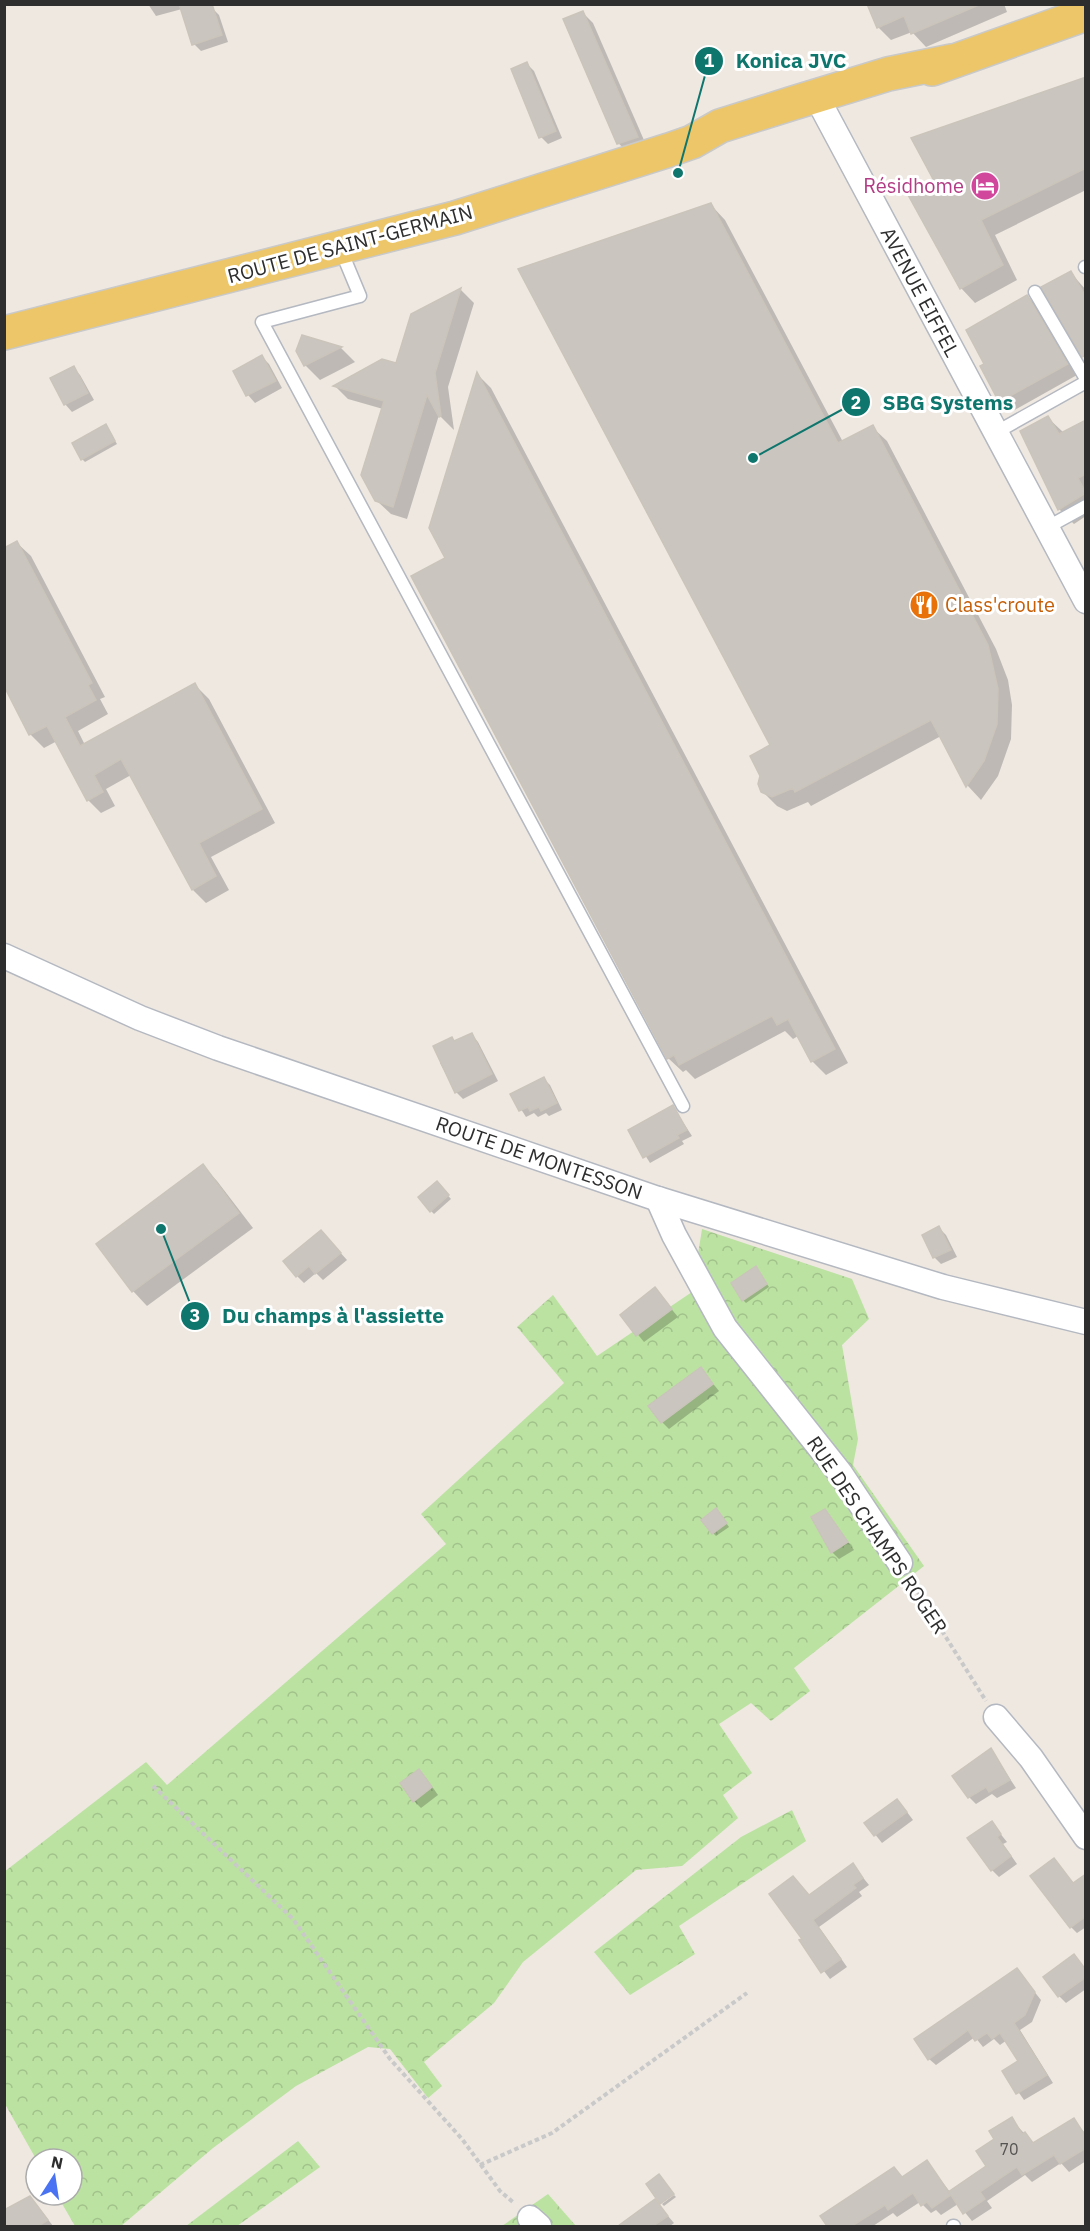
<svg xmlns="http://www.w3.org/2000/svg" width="1090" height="2231" viewBox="0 0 1090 2231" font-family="'IBM Plex Sans',sans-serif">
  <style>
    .forest { fill: url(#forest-crowns) }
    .shadow { fill: #0003 }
    .building { fill: #cac6bf; stroke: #cac4bb; stroke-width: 1.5 }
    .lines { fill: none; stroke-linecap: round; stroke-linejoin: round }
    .lane-casing { stroke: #b4b8c0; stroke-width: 15 }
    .street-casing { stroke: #b4b8c0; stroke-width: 27 }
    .primary-casing { stroke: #c9c9c9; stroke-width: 36 }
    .path { stroke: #c9c9c9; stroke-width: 4; stroke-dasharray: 4.5 3; stroke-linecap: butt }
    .lane { stroke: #fff; stroke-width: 12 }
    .street { stroke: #fff; stroke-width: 24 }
    .primary { stroke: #ecc669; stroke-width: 33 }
    .labels { text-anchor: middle; stroke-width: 6; stroke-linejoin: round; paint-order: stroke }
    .number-label { font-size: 16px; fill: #555452 }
    .hotel-label { font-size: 20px; fill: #b23c85; stroke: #fff; text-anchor: end }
    .street-label { font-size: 20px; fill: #2e2e2e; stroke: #fff }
    .food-label { font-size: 20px; fill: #c56008; stroke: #fff; text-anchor: start }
    .leader { fill: none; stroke: #0f766e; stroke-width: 2 }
    .callout-dot { fill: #0f766e; stroke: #fff; stroke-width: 2 }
    .mark-label { font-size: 18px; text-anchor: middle; font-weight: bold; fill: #fff }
    .callout-label { font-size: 21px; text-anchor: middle; font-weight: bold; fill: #0f766e; stroke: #fff; stroke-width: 6; stroke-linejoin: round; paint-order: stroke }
  </style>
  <defs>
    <pattern id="forest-crowns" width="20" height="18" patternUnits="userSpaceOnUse" patternTransform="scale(1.5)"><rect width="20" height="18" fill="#bbe2a1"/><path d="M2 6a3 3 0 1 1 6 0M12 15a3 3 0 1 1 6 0" fill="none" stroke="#a1c28b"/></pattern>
  </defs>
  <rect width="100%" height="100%" fill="#eee8e1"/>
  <g class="forest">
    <path d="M702,1229L852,1279L869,1319L842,1345L858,1439L853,1465L924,1566L794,1668L810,1691L771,1721L751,1703L719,1724L752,1773L723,1795L738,1818L682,1866L636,1870L523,1962L494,2003L424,2062L442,2086L428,2098L390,2049L368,2047L296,2086L213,2148L121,2226H75L57,2195H72V2159H36L5,2104L4,1872L146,1762L167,1785L446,1544L421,1514L564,1383L517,1327L553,1295L597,1356L692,1292Z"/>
    <path d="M792,1810L806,1841L679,1926L695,1954L630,1995L594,1952L741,1837Z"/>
    <path d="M298,2141L320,2167L237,2226H186Z"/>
    <path d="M548,2194L576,2226H502Z"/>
  </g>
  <g class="shadow">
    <path d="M148,4H181L182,9L156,16Z"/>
    <path d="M869,4H1004L1007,12L926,47L912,32L891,40L878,27Z"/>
    <path d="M212,8L219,15L228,42L201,51L194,44Z"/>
    <path d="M583,13L593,23L647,147L629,153L618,143Z"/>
    <path d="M527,64L534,71L562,138L548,144L541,137Z"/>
    <path d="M1086,79V190L995,235L1017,280L975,303L961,288L935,179Z"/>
    <path d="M711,205L725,220L843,442L872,427L887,441L996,649L1008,680L1012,705L1011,739L998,776L981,800L968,786L941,736L811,806L808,802L787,811L777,806L762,791L772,745Z"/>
    <path d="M1071,273L1086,290V358L1084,356Z"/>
    <path d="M461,290L474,303L448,387L454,430L439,415L407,519L391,514L376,500L383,409L348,399L335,386L397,365L412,315Z"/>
    <path d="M1027,296L1038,307L1077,375L1011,412L1000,401L986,364Z"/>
    <path d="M303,336L341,348L355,362L320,380L305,365L297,351Z"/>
    <path d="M262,357L269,364L282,388L255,403L248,395L235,372Z"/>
    <path d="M73,368L80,375L94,400L72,412L65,404Z"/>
    <path d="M478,375L491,388L848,1063L826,1075L812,1061L798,1036L793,1039L785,1031L695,1079L686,1070L683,1072L668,1058L448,558Z"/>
    <path d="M1048,418L1063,432L1086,421V516L1074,524L1059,509L1022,432Z"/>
    <path d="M106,426L117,444L85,462L82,459Z"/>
    <path d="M17,543L31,556L105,697L100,699L108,714L78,731L85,745L195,685L209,699L275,823L211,857L229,890L206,903L193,890L131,775L106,789L115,806L101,813L88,800L57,741L44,748L30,734Z"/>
    <path d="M472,1035L478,1042L498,1081L463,1099L456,1092L440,1063L455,1042Z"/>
    <path d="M544,1079L550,1085L562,1110L549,1116L546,1113L538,1117L534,1113L526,1117L512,1095Z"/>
    <path d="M673,1107L692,1136L682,1141L684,1144L650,1163L630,1131Z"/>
    <path d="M203,1166L217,1181L253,1228L147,1306L133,1291L98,1244Z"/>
    <path d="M437,1183L451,1199L434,1214L431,1211Z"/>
    <path d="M939,1228L946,1235L957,1257L941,1264L934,1257Z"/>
    <path d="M328,1239L347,1260L323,1280L316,1273L304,1283L297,1276Z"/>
    <path d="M756,1268L769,1287L746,1303L743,1300Z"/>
    <path d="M655,1289L678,1317L644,1342L622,1315Z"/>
    <path d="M701,1369L719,1391L669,1429L662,1422Z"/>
    <path d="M825,1511L854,1550L839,1559L832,1552Z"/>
    <path d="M719,1513L729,1527L716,1536L713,1533Z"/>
    <path d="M991,1750L1016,1788L997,1798L992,1794L976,1804L969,1797Z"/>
    <path d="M426,1778L438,1795L421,1808L414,1801Z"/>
    <path d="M904,1808L913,1820L882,1843L866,1823Z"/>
    <path d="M991,1822L1007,1842L1003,1844L1017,1864L999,1877L992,1870Z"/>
    <path d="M1054,1860L1074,1884L1086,1886V1927L1077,1933L1071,1927Z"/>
    <path d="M853,1865L869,1885L859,1892L862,1896L819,1927L847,1967L830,1979L801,1941L804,1939L809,1897Z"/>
    <path d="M1086,1969V1989L1066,2003L1059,1996Z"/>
    <path d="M1017,1970L1041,2000L1032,2022L1020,2030L1053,2083L1024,2100L1004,2072L1020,2062L1007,2040L1000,2045L994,2039L983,2047L975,2037L936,2065L929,2059Z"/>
    <path d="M1011,2119L1034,2144L1073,2120L1086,2134V2161L1069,2172L1061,2163L1032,2182L1025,2175L987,2201L992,2208L972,2221L958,2204L941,2215L936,2210L931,2213L920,2202L897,2217L893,2213L873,2226H829L822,2216L903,2178L927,2162L950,2192L989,2166L996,2139Z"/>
    <path d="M674,2195L676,2197L664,2206L662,2204Z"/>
    <path d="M655,2201L674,2223L670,2226H620Z"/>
    <path d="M37,2205L53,2226H4V2212Z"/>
  </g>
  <g class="building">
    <path d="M179,4H212L222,35L192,45Z"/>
    <path d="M867,4H981L911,34L904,16L877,28Z"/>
    <path d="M583,11L638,137L617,144L563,19Z"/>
    <path d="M527,62L556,131L539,138L511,69Z"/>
    <path d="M1086,77V168L981,220L1003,265L960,289L907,193L933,179L911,138Z"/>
    <path d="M711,203L838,443L873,425L988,645L998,689L997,724L984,761L966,787L931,720L795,792L793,788L772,797L761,792L758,784L760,776L750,756L770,745L518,269Z"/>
    <path d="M1071,271L1086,297V355L1082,357L1041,287Z"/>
    <path d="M461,288L435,373L441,416L439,417L427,395L393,507L375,501L361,475L384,401L333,386L382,359L396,363L411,314Z"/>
    <path d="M1027,295L1068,364L999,402L980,366L984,364L966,330Z"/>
    <path d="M302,335L342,347L304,366L296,351Z"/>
    <path d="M262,355L276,381L246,396L233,371Z"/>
    <path d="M74,366L88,393L64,405L50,378Z"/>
    <path d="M477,372L835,1049L811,1062L788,1019L777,1025L772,1016L679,1065L674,1055L667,1059L411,576L445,558L429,528Z"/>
    <path d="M1048,416L1059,434L1086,420V474L1078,478L1086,493L1058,510L1020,431Z"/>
    <path d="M106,424L115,441L81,460L72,443Z"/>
    <path d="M17,541L92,683L88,685L96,700L65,717L80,746L195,683L262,809L199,843L216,876L192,890L121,759L94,775L103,792L87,801L47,726L29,735L4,686V548Z"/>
    <path d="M472,1033L492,1074L455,1093L433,1046L452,1037L454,1041Z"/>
    <path d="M544,1077L557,1103L541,1111L539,1107L530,1111L528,1107L519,1111L510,1094Z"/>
    <path d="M673,1105L687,1130L677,1135L679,1138L643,1158L628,1130Z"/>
    <path d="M203,1164L239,1213L132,1292L96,1244Z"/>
    <path d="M437,1181L449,1195L430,1212L418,1197Z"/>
    <path d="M939,1226L951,1250L933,1258L922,1235Z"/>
    <path d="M321,1230L341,1253L315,1274L309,1266L296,1277L283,1261Z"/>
    <path d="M756,1266L767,1284L742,1301L731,1283Z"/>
    <path d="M655,1287L672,1309L636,1336L620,1315Z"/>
    <path d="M701,1367L713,1384L661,1423L648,1406Z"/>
    <path d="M716,1508L727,1523L712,1534L701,1520Z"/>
    <path d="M825,1509L848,1542L831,1553L811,1517Z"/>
    <path d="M991,1748L1010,1780L989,1792L986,1787L968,1798L952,1776Z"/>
    <path d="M419,1769L432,1787L413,1802L400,1783Z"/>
    <path d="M897,1799L907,1812L874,1836L864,1823Z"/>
    <path d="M992,1821L1001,1834L997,1837L1011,1856L991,1871L967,1838Z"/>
    <path d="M1054,1858L1073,1883L1086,1874V1916L1070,1928L1030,1876Z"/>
    <path d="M853,1863L863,1878L853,1885L856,1888L813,1920L841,1959L821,1973L799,1940L802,1939L769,1894L793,1876L809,1895Z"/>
    <path d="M1074,1954L1086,1970V1977L1058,1997L1043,1977Z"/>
    <path d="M1017,1968L1035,1992L1025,2015L1014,2023L1047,2075L1016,2094L1002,2071L1018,2061L1000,2033L992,2039L987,2033L975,2041L968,2030L928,2060L914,2039Z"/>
    <path d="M1012,2117L1022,2134L1025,2132L1033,2143L1074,2118L1086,2137V2148L1060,2164L1054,2155L1022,2175L1017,2167L980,2192L985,2199L963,2214L951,2195L932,2208L927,2202L921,2206L913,2193L888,2210L885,2205L852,2226H827L820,2216L894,2167L902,2177L927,2160L950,2194L948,2192L986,2166L976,2151L994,2139L989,2131Z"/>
    <path d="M659,2174L674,2194L660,2204L646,2184Z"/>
    <path d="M30,2196L48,2220L38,2226H4V2210Z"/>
    <path d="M655,2199L668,2216L653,2226H618Z"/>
  </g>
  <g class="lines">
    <g class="lane-casing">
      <g id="lane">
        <path d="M340,248L360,296L262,322L683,1106"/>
        <path d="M1085,267H1086"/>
        <path d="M1035,292L1086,379"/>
        <path d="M995,433L1086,382"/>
        <path d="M1046,528L1086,506"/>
        <path d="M953,2226H954"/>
      </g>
    </g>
    <g class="street-casing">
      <g id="street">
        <path d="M823,109L1086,601"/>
        <path d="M4,956L140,1018L218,1048L658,1199L943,1287L1086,1322"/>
        <path d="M658,1199L674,1235L725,1328L840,1473L900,1563"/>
        <path d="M996,1717L1031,1758L1086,1837"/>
        <path d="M530,2218L539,2226"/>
      </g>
    </g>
    <g class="primary-casing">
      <g id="primary">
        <path d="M932,69L1086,14"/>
        <path d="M4,333L455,218L669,150L692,142L720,126L790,104L888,74L952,61"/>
      </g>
    </g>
    <g class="path">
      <path d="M910,1580L986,1701"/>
      <path d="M153,1786L293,1919L390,2059L462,2139L500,2191L514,2203"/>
      <path d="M480,2165L552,2133L747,1993"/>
    </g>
    <use href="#lane" class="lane"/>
    <use href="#street" class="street"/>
    <use href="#primary" class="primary"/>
  </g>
  <defs>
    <g id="hotel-disc" transform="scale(1.5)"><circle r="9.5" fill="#d1479c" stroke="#fff"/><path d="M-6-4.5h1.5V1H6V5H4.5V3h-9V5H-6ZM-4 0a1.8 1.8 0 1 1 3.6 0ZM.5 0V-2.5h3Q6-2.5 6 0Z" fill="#fff"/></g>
    <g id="restaurant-disc" transform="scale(1.5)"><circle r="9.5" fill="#e8710a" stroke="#fff"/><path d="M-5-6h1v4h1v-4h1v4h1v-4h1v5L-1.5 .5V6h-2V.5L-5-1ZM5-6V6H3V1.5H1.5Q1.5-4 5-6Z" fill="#fff"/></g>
  </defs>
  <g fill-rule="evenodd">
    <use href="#hotel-disc" x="985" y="186"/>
    <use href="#restaurant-disc" x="924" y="605"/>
  </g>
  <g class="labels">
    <g class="number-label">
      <text x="1009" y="2155">70</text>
    </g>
    <g class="hotel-label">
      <text x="964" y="193">Résidhome</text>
    </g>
    <g class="street-label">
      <text transform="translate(350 244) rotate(-15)" y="7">ROUTE DE SAINT-GERMAIN</text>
      <text transform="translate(920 292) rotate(62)" y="7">AVENUE EIFFEL</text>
      <text transform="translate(539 1158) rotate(19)" y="7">ROUTE DE MONTESSON</text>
      <text transform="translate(877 1535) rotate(56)" y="7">RUE DES CHAMPS ROGER</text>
    </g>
    <g class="food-label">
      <text x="945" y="612">Class'croute</text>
    </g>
  </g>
  <path class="leader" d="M678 173L709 61M753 458L856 402M161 1229L195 1316"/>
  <g class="callout-dot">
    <circle cx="678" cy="173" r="6"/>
    <circle cx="753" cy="458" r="6"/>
    <circle cx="161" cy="1229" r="6"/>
    <circle cx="709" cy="61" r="15"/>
    <circle cx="856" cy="402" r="15"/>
    <circle cx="195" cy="1316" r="15"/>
  </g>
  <g class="mark-label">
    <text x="709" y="67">1</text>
    <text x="856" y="409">2</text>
    <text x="195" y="1322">3</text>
  </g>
  <g class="callout-label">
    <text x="791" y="68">Konica JVC</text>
    <text x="948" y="410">SBG Systems</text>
    <text x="333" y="1323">Du champs à l'assiette</text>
  </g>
  <rect width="1090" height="2231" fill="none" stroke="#2e2e2e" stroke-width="12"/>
  <g transform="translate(54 2177) rotate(12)"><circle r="28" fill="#ffffff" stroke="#ababab" stroke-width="1.5"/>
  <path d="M0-4.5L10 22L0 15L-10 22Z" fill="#4973f3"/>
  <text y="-9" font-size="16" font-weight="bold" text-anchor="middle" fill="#2e2e2e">N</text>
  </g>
</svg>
